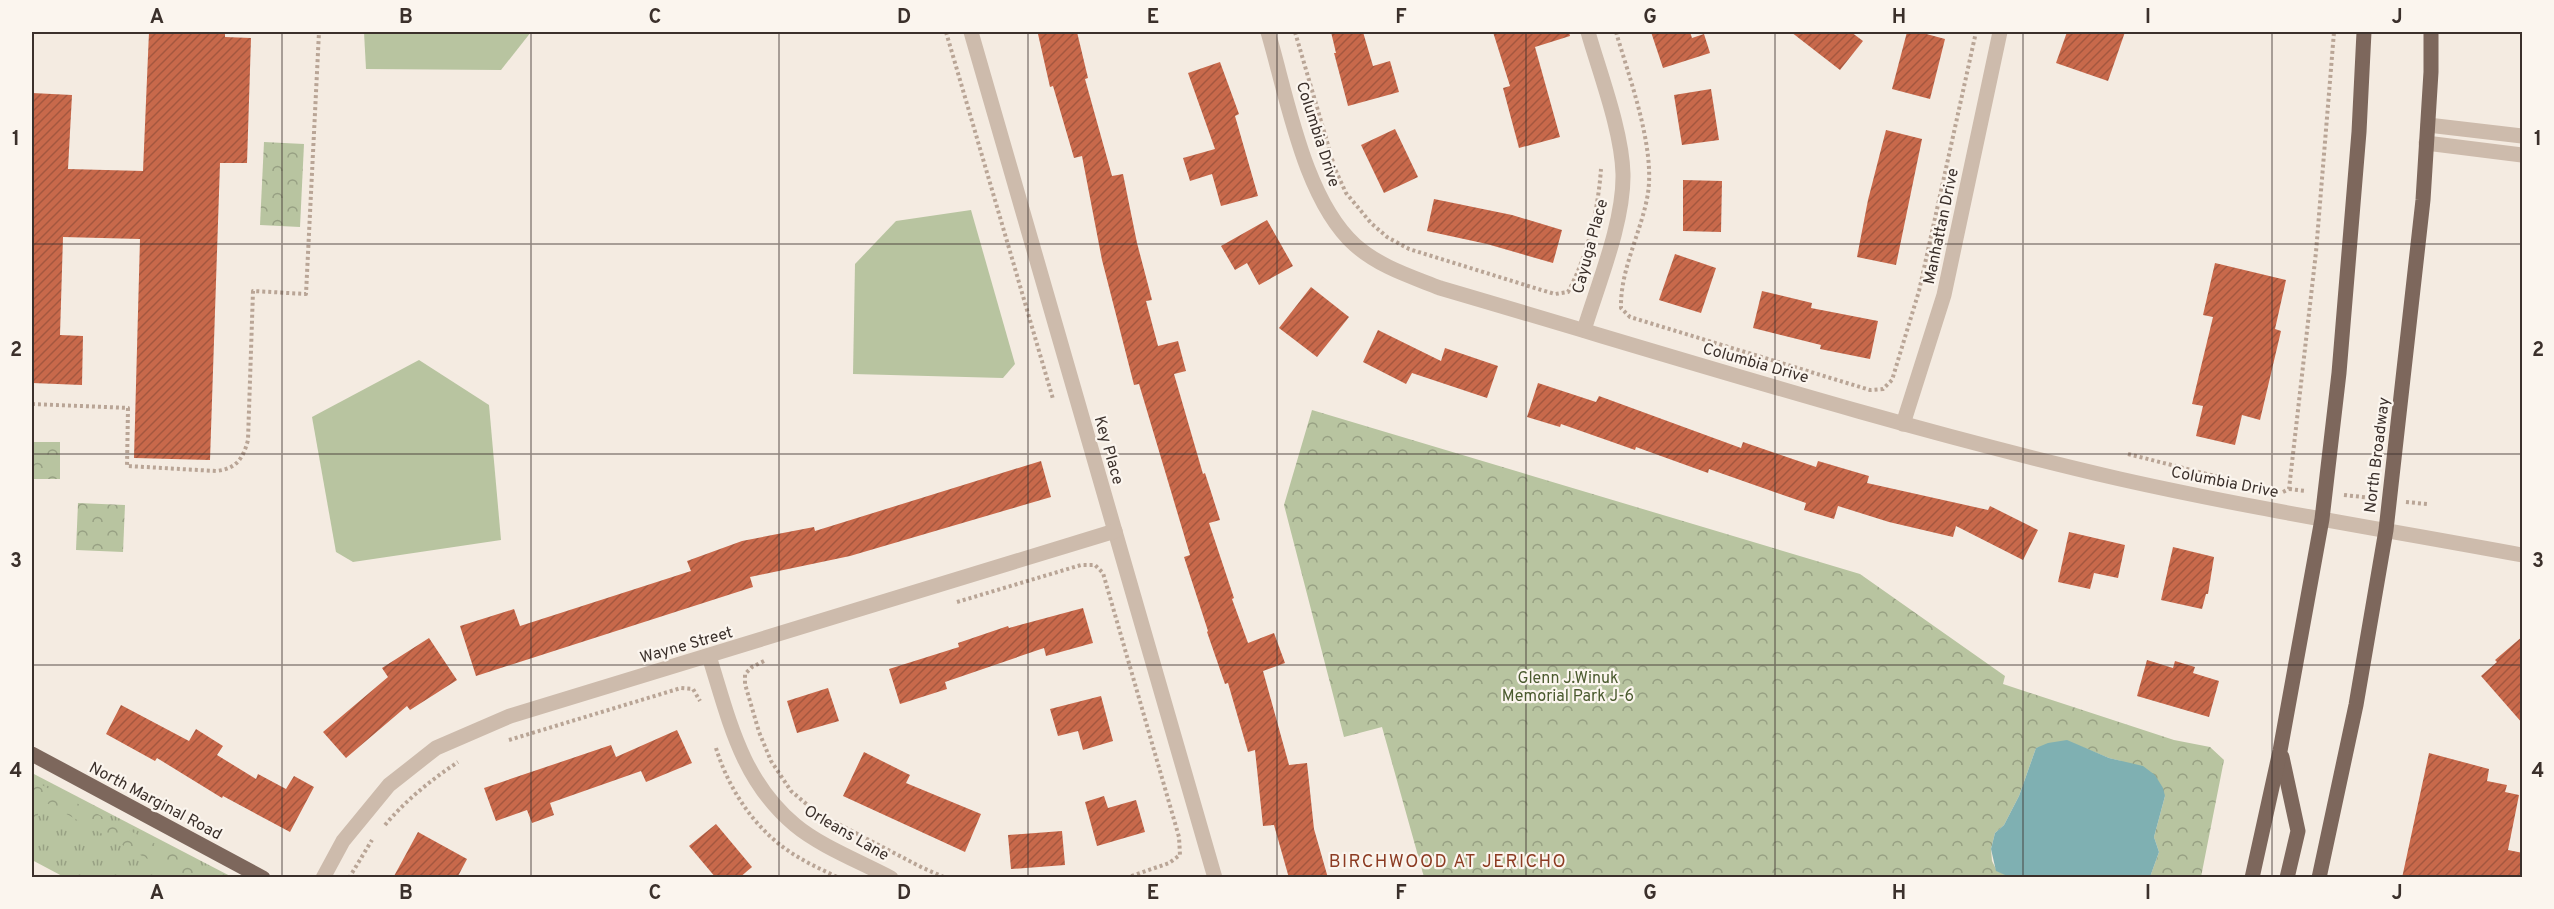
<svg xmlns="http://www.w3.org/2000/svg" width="2554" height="909" viewBox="0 0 2554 909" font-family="Overpass,sans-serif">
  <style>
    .grass { fill: url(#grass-tufts) }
    .forest { fill: url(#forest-crowns) }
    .pitch { fill: #b8c4a0 }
    .water { fill: #7fb0b2 }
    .building { fill: url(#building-hatch) }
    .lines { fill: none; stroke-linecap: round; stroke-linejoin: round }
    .path { stroke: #b9a596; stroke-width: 4; stroke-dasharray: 3 3; stroke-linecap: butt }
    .minor { stroke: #cdbbac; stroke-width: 15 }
    .major { stroke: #7d675c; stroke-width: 15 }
    .grid { fill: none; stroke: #3b302b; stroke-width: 1.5; stroke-opacity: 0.55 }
    .labels { text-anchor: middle; stroke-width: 4.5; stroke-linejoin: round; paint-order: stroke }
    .street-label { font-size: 16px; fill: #3b302b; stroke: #fbf5ee }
    .park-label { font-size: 16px; fill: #4a5a2e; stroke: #fbf5ee }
    .neighbourhood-label { font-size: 18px; letter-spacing: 1.5px; fill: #8c3b22; stroke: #fbf5ee }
    .neatline { fill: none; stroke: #3b302b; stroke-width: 2 }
    .grid-label { font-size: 20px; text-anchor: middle; font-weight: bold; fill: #3b302b }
  </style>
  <defs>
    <pattern id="grass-tufts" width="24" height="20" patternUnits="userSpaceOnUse" patternTransform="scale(1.5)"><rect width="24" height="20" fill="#b8c4a0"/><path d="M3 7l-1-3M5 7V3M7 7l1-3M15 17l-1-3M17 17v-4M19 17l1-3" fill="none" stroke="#97a083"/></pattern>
    <pattern id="forest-crowns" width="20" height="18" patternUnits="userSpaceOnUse" patternTransform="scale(1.5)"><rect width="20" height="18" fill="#b8c4a0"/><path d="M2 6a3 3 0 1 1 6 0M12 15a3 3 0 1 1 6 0" fill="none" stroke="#97a083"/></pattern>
    <pattern id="building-hatch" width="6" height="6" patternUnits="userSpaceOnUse" patternTransform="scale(1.5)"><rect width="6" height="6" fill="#c8694b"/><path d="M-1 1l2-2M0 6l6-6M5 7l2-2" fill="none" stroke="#a4573f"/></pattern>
  </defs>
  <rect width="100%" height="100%" fill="#f4ebe1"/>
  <path class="grass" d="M32,773L232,877H64L32,860Z"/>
  <g class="forest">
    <path d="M264,142L304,144L300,227L260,225Z"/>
    <path d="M1312,410L1860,574L2005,676L2003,684L2174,740L2210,747L2224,760L2201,877H2150L2159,852L2154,837L2165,796L2121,761L2109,758L2067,741L2036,748L2019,796L2004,825L1995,833L1991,849L1992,861L1997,871L2012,877H1424L1382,727L1344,737L1284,505Z"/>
    <rect x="32" y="442" width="28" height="37"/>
    <path d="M78,503L125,505L123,552L76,550Z"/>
    <path d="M32,780L219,877H220H180L43,801L37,817L32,819Z"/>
  </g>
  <g class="pitch">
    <path d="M364,32H531L501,70L366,69Z"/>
    <path d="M971,210L1015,364L1003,378L853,374L855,264L896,221Z"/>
    <path d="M419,360L489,405L501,540L353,562L336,552L312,417Z"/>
  </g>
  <path class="water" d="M2067,740L2109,758L2143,766L2155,775L2163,788L2165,796L2154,837L2159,852L2150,877L2012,878L1996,871L1991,849L1995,833L2004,825L2019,796L2036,748L2048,743Z"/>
  <g class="building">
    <path d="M149,32H225V37L251,38L247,163H220L210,460L134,458L140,239L63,237L60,335L83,336L82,385L32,383V93L72,95L68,169L143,171Z"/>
    <path d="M1049,32H1077L1088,78L1085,79L1112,176L1123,174L1137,243L1152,300L1146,301L1158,346L1178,341L1186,371L1174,374L1203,474L1205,473L1220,520L1209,523L1234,598L1232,599L1248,643L1274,633L1285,663L1263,671L1289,765L1307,763L1314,829L1328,878H1289L1274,825L1263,826L1255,750L1248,752L1228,683L1225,684L1207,632L1208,631L1184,557L1190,555L1139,384L1134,385L1102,260L1082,156L1074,158L1053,86L1050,87L1038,34Z"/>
    <path d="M1331,32H1363L1373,66L1390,61L1399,92L1348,106L1334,53H1336Z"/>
    <path d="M1493,32H1569L1570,36L1535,47L1560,137L1519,148L1503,88L1510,86Z"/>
    <path d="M1651,32H1690L1692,38L1704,34L1710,53L1663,68Z"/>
    <path d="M1791,32H1851L1863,41L1840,70Z"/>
    <path d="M1907,32H1919L1945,39L1930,99L1892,89Z"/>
    <path d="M2067,32H2125L2108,81L2056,63Z"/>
    <path d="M1220,62L1239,114L1235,116L1258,196L1221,206L1212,174L1190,181L1183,158L1215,149L1188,73Z"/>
    <path d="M1711,89L1719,140L1682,145L1674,95Z"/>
    <path d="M1395,129L1418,177L1384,193L1361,145Z"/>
    <path d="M1886,130L1922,139L1896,265L1857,257L1868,200Z"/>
    <path d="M1683,180L1722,181L1721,232L1683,231Z"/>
    <path d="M1434,199L1512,215L1562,230L1553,263L1487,244L1427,231Z"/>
    <path d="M1267,220L1293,266L1259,285L1247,263L1235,270L1221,246Z"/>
    <path d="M1675,254L1716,268L1701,313L1659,300Z"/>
    <path d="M2215,263L2286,280L2275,329L2281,331L2260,420L2242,415L2235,445L2196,436L2203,406L2192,404L2213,317L2203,315Z"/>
    <path d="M1311,287L1349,317L1317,357L1279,328Z"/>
    <path d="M1762,291L1812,303L1811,308L1878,321L1870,359L1820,349L1821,345L1753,328Z"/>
    <path d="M1378,330L1441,361L1445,348L1498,366L1487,398L1412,373L1406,384L1363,362Z"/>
    <path d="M1538,383L1596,402L1599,396L1741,448L1743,442L1816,467L1818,461L1869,476L1867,483L1988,510L1990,506L2038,530L2023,560L1956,526L1953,537L1889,522L1838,506L1834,519L1804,510L1806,503L1709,469L1708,473L1636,447L1635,450L1561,424L1560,427L1527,417Z"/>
    <path d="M1041,461L1051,497L850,556L750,577L753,587L476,676L460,626L514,609L520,626L691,571L687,561L742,541L814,527L815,531Z"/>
    <path d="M2069,532L2125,545L2118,578L2094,573L2090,589L2058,582Z"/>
    <path d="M2173,547L2214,557L2208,594H2206L2202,609L2161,600Z"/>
    <path d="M1083,608L1093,643L1046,656L1044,648L945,682L947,689L900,704L889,669L959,647L958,643L1008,626L1009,628Z"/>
    <path d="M2523,636V724L2481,676L2497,662L2495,660Z"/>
    <path d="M429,638L457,680L410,710L407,706L346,758L323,732L388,677L382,668Z"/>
    <path d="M2147,660L2173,668L2175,661L2195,667L2193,673L2219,681L2209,717L2137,696Z"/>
    <path d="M828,688L839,721L797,733L787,701Z"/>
    <path d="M1101,696L1113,741L1083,750L1078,731L1058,736L1050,709Z"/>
    <path d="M121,705L189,741L196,729L223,746L217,755L256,779L258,774L286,789L294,776L314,787L290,832L223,796L222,798L157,758L155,761L106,734Z"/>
    <path d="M677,730L692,763L646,782L641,771L550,803L554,815L532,823L527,810L496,821L484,788L611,745L616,757Z"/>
    <path d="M864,752L910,775L906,783L981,814L965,852L843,796Z"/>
    <path d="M2429,753L2489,769L2487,781L2507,785L2505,792L2519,795L2508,850L2523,853V878H2402Z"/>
    <path d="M1104,796L1108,808L1136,800L1145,832L1097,846L1085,802Z"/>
    <path d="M716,824L752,867L739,878H716L689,846Z"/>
    <path d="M1062,831L1065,865L1011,869L1008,835Z"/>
    <path d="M418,832L467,859L457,878H393Z"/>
  </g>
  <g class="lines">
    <g class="path">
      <path d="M946,32L1053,399"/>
      <path d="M1295,32L1335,169L1346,193L1371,223L1387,237L1409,249L1538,289L1555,294L1568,292C1588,255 1598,210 1601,169"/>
      <path d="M1616,32C1629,77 1655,146 1648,193C1642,231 1620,269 1621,308L1630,317L1870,390L1883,389L1892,380L1919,291L1976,32"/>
      <path d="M32,404L128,408L127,466L216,471C236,469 243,459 248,440L253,291L306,294L319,32"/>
      <path d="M2128,454L2223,478"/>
      <path d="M2289,489L2306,491"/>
      <path d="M2283,492L2289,489L2316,252L2334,32"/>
      <path d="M2344,495L2372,498"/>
      <path d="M2406,502L2427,504"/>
      <path d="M957,602L1081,565H1095L1103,573L1179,837L1180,855L1169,863L1126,878"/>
      <path d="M764,661L752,667L745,674V684L759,732L771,761L791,791L817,813L923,868L946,878"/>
      <path d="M509,740L681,688L693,689L700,701"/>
      <path d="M716,748C729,791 758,834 798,857C811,865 825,871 839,878"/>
      <path d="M385,825C406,800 431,780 458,762"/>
      <path d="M349,878L372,840"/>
    </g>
    <g class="minor">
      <path d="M971,32L1215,878"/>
      <path d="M1268,32C1287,96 1304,199 1355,245C1380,267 1410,276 1440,288C1666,354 1891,426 2120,479C2253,509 2388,530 2522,555"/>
      <path d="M2428,125L2522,136"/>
      <path d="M2426,143L2522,155"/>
      <path d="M1584,330C1598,284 1624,222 1623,174C1622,131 1600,74 1588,32"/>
      <path d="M1903,424L1944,295L2000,32"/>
      <path d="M709,656C729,719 741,780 795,825C820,846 861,862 891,878"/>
      <path d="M323,878L343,841L389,785L436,748L510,716L1115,531"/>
    </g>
    <g class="major">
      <path d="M32,754L263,878"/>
      <path d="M2282,757L2298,831L2287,878"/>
      <path d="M2252,878L2280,751L2322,519L2339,373L2359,132L2364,32"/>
      <path d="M2319,878L2356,705L2386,530L2423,200L2431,72V32"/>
    </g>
  </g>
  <path class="grid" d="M282,32V878M531,32V878M779,32V878M1028,32V878M1277,32V878M1526,32V878M1775,32V878M2023,32V878M2272,32V878M32,244H2522M32,454H2522M32,665H2522"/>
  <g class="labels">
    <g class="street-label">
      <text transform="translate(1319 134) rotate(72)" y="6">Columbia Drive</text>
      <text transform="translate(1940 226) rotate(-78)" y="6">Manhattan Drive</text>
      <text transform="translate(1589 246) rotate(-75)" y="6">Cayuga Place</text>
      <text transform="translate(1756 362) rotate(16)" y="6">Columbia Drive</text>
      <text transform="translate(1110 450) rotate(74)" y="6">Key Place</text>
      <text transform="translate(2376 455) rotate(-83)" y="6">North Broadway</text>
      <text transform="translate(2225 481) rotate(11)" y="6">Columbia Drive</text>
      <text transform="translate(686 644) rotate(-16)" y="6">Wayne Street</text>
      <text transform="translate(156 800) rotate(28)" y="6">North Marginal Road</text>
      <text transform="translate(847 832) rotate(30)" y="6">Orleans Lane</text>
    </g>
    <g class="park-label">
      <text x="1568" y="683">Glenn J.Winuk<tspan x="1568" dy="18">Memorial Park J-6</tspan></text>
    </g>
    <g class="neighbourhood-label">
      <text x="1448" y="867">BIRCHWOOD AT JERICHO</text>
    </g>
  </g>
  <rect width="2554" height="909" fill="none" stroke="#fbf5ee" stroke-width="66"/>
  <rect x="33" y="33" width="2488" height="843" class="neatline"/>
  <g class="grid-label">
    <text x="157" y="23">A</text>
    <text x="406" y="23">B</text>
    <text x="655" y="23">C</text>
    <text x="904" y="23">D</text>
    <text x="1153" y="23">E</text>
    <text x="1401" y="23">F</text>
    <text x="1650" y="23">G</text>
    <text x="1899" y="23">H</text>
    <text x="2148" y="23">I</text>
    <text x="2397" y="23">J</text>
    <text x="16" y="145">1</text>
    <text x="2538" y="145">1</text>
    <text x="16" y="356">2</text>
    <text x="2538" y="356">2</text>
    <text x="16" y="567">3</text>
    <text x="2538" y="567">3</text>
    <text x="16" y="777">4</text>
    <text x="2538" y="777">4</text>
    <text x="157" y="899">A</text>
    <text x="406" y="899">B</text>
    <text x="655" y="899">C</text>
    <text x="904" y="899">D</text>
    <text x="1153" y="899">E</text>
    <text x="1401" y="899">F</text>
    <text x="1650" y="899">G</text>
    <text x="1899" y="899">H</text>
    <text x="2148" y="899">I</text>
    <text x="2397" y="899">J</text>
  </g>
</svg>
